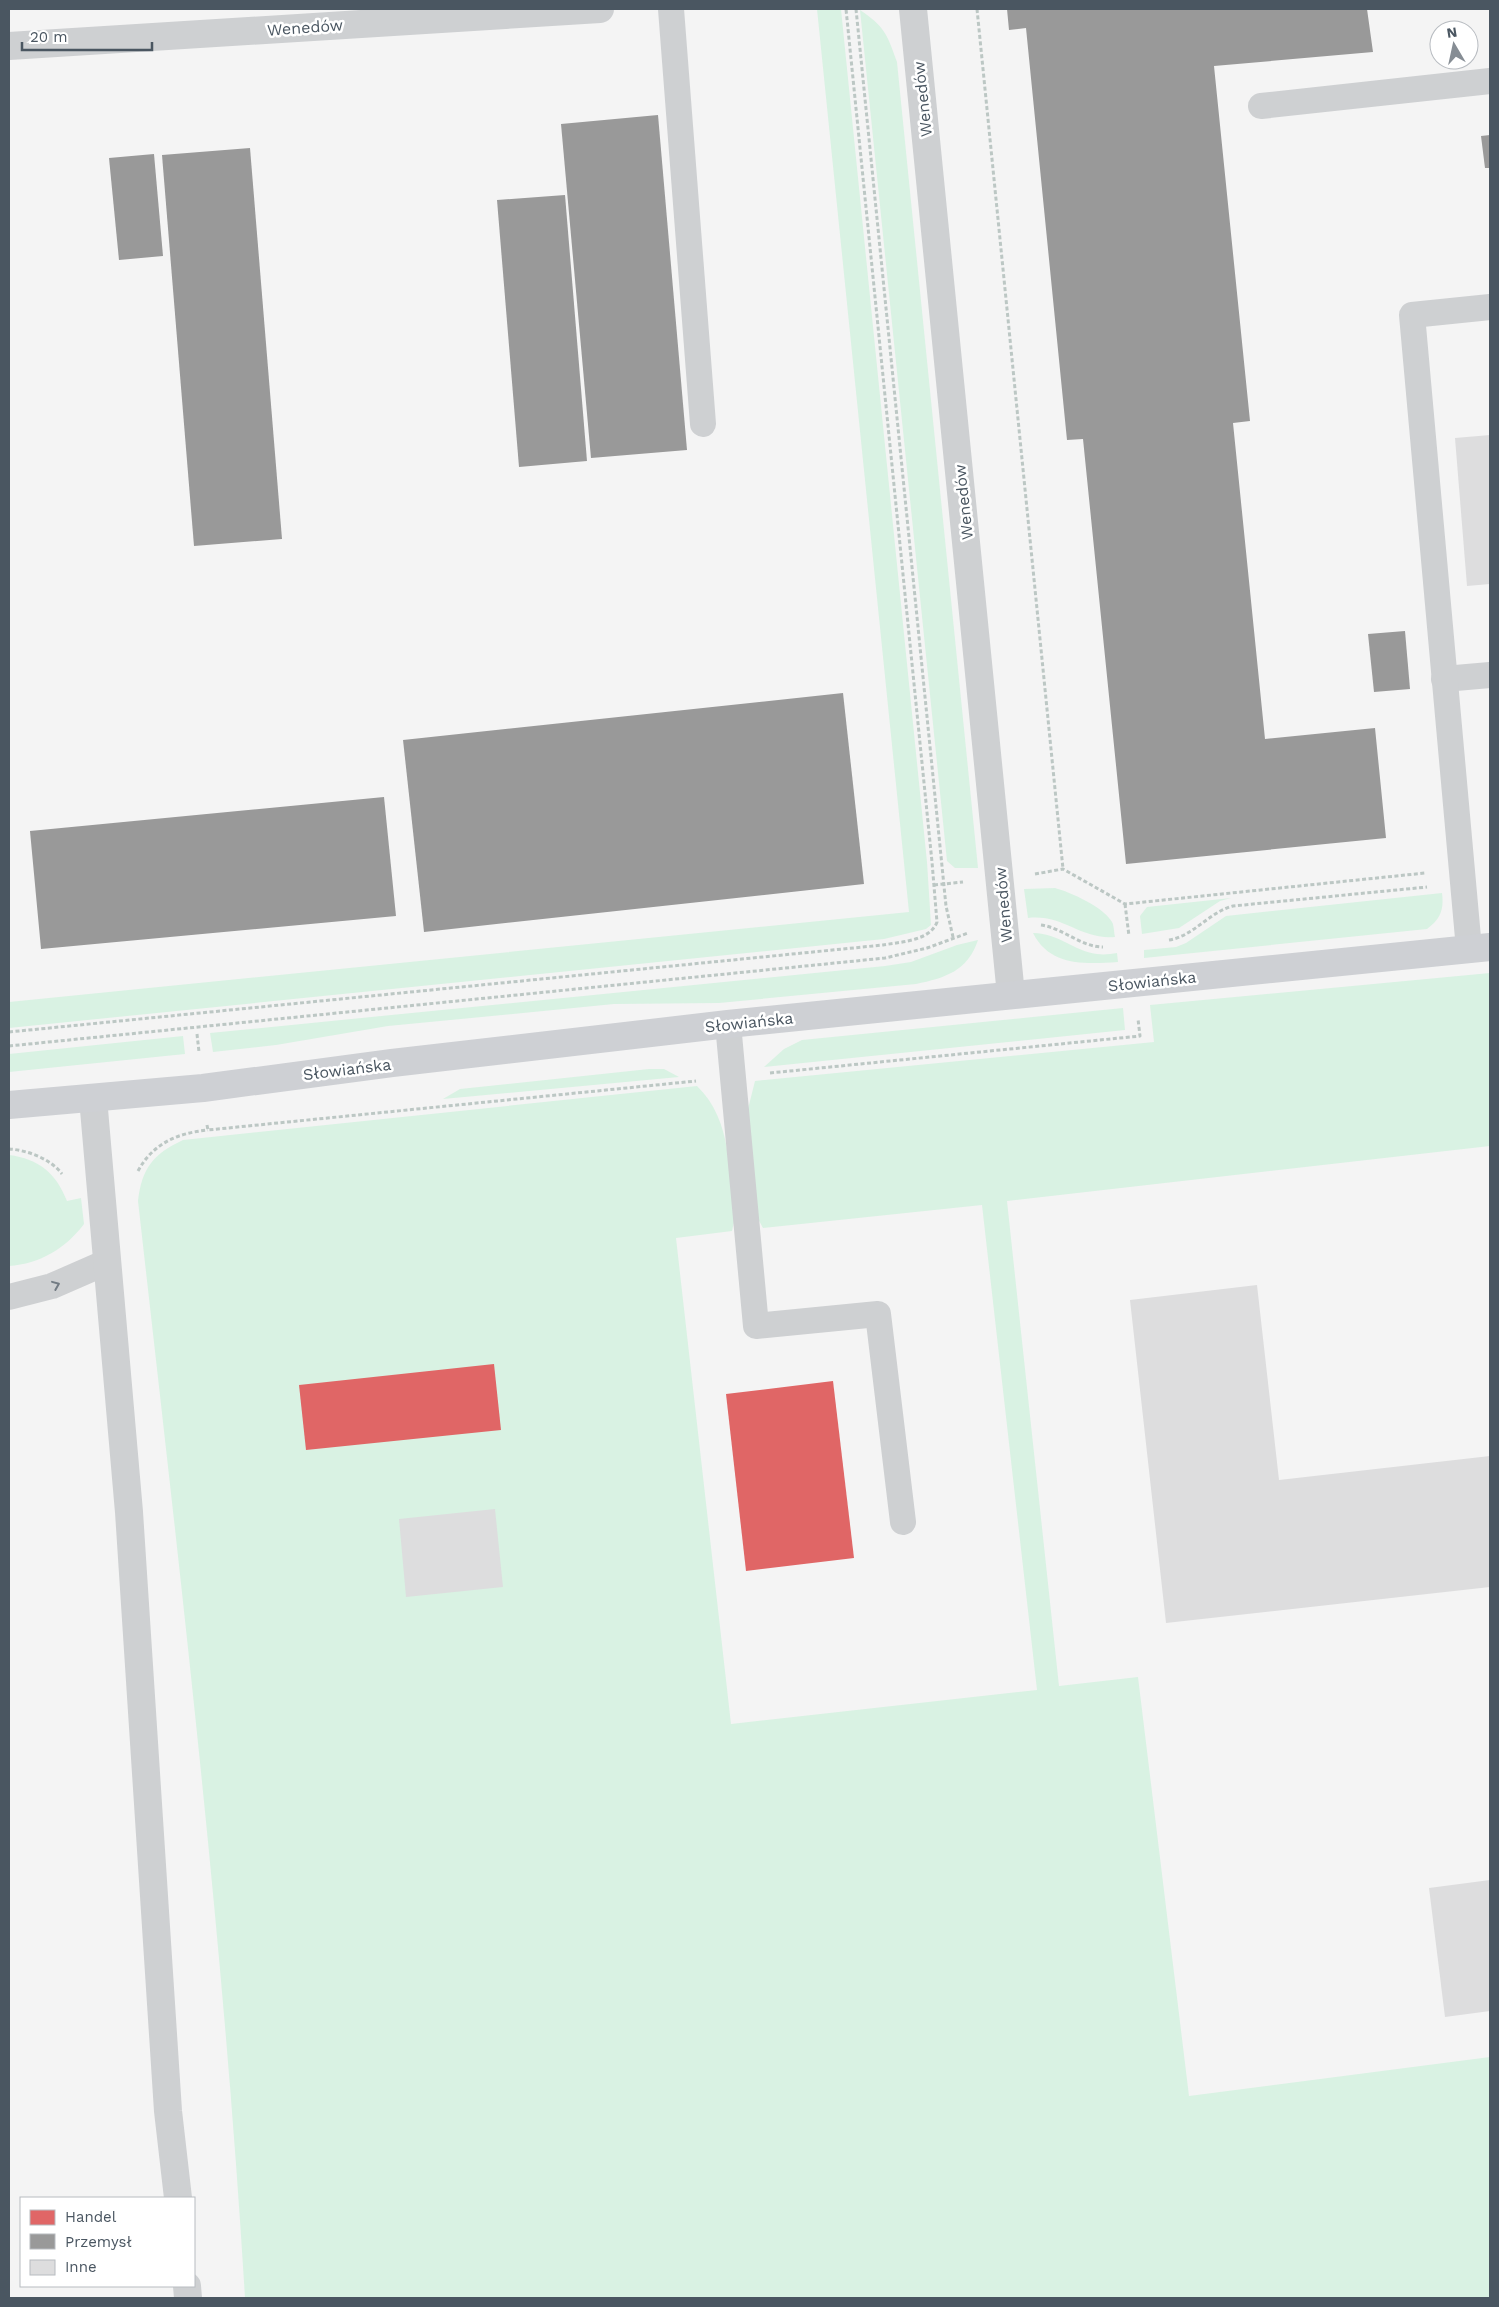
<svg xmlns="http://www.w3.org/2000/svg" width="1499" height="2307" viewBox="0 0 1499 2307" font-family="'Work Sans',sans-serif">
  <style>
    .green { fill: #d9f2e3 }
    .shops { fill: #e06666 }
    .industry { fill: #999 }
    .building { fill: #ddddde }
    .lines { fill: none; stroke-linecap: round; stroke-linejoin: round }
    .path { stroke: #bcc7c4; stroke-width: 3; stroke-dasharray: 4 2.5; stroke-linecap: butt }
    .lane { stroke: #ced0d2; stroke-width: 26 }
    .street { stroke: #ced0d2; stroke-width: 28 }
    .secondary { stroke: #ced0d4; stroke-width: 28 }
    .oneway { stroke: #727b83 }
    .labels { text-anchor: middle; stroke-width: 5; stroke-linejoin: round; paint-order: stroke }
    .street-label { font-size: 16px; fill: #4a5661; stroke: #fff }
  </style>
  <rect width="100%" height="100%" fill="#f4f4f4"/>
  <g class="green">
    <path d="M817,9H841L927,862L931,925L926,929L884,939L9,1028V1002L909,912Z"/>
    <path d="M860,10C885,27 887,34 897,62L978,868H955L947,861Z"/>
    <path d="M1055,888C1070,892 1104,907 1112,922C1114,925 1114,933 1115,937C1080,940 1064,914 1028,918L1024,889Z"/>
    <path d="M1442,893C1444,909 1441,919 1427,929L1144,958V950L1176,947L1186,943L1226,916Z"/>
    <path d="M1231,898L1220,901L1179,928L1142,934L1140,916L1147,907Z"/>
    <path d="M1033,933C1061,934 1073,951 1097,954C1104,955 1111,954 1117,953L1118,962C1086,964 1050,967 1033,933Z"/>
    <path d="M978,940C968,971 945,978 916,984L719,1003L614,1004L513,1014L388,1026L276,1045L213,1052L210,1033L885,966L911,962L957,945Z"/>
    <path d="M1490,973V1146L1007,1201L1059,1686L1138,1677L1189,2096L1490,2057V2298H245C223,1932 179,1565 138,1201C142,1168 153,1154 183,1140L697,1086C733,1120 729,1176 734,1222L732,1231L676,1238L731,1724L1037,1690L982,1205L763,1228L757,1217L748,1109L755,1081L1154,1042L1150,1005Z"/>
    <path d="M1123,1008L1125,1030L764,1067L784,1049L802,1040Z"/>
    <path d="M183,1036L185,1054L9,1072V1054Z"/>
    <path d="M649,1069H664L679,1077L443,1099L460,1089Z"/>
    <path d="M9,1155C39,1159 56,1173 67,1201L81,1198L84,1224C66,1248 40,1264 9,1266Z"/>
  </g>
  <g class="shops">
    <path d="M494,1364L501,1430L306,1450L299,1385Z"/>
    <path d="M833,1381L854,1558L746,1571L726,1394Z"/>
  </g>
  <g class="industry">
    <path d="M1007,9H1367L1373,52L1214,66L1250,421L1233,423L1265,739L1375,728L1386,838L1126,864L1083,439L1067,440L1026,28L1009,30Z"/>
    <path d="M658,115L687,450L591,458L561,124Z"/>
    <path d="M1490,135V168H1485L1481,136Z"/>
    <path d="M250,148L282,539L194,546L162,155Z"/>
    <path d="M154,154L163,256L119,260L109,158Z"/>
    <path d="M565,195L587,461L519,467L497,200Z"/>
    <path d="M1405,631L1410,689L1374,692L1368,634Z"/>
    <path d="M843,693L864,884L424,932L403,740Z"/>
    <path d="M384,797L396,916L41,949L30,831Z"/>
  </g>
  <g class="building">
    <path d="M1490,435V584L1467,586L1455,438Z"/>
    <path d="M1257,1285L1279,1480L1490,1456V1587L1166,1623L1130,1300Z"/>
    <path d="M495,1509L503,1587L406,1597L399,1519Z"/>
    <path d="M1490,1880V2011L1445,2017L1429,1888Z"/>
  </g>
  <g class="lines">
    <g class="path">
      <path d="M856,9L946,906L953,937"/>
      <path d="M977,9L1063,869"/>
      <path d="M1035,874L1063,869L1125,904L1425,873"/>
      <path d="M934,885L963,882"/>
      <path d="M1125,904L1129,936"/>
      <path d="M1041,925C1063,928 1081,947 1103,947"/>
      <path d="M1169,940C1194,936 1209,912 1233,906L1427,887"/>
      <path d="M9,1032L883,945C900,942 930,941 937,922L932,862L846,9"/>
      <path d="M197,1034L199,1052"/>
      <path d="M9,1046L885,958L927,948L968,933"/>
      <path d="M770,1073L1140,1036L1138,1019"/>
      <path d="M207,1125L208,1130L696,1081"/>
      <path d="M9,1149C27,1150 51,1159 62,1174"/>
      <path d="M138,1171C153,1143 178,1133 208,1130"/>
    </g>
    <g class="lane">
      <path d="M671,9L703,424"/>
      <path d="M1261,106L1490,81"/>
      <path d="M1444,679L1490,675"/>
      <path d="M1469,949L1412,315L1490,307"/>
      <path d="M728,1024L756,1326L878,1314L903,1522"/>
      <path d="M9,1297L52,1286L107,1262"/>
    </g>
    <g class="street">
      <path d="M913,9L1011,995"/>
      <path d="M9,46L600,9"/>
      <path d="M93,1098L129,1512L168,2111L178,2198"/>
      <path d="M187,2286L188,2298"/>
    </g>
    <path class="secondary" d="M9,1105L203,1088L392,1063L728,1024L1490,947"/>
  </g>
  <defs><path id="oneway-chevron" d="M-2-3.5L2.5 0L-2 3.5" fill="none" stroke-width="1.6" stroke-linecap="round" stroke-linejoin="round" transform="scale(1.25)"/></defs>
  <use class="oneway" href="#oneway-chevron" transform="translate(56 1285) rotate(-22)"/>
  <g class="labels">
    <g class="street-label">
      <text transform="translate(305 27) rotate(-4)" y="6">Wenedów</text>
      <text transform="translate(922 99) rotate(-96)" y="6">Wenedów</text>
      <text transform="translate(963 502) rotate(-96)" y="6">Wenedów</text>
      <text transform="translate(1003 905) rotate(-95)" y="6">Wenedów</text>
      <text transform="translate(1152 981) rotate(-6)" y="6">Słowiańska</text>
      <text transform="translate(749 1022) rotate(-6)" y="6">Słowiańska</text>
      <text transform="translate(347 1069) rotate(-7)" y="6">Słowiańska</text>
    </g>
  </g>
  <rect width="1499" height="2307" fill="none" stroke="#4a5661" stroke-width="20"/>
  <rect x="20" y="2197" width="175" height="90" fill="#ffffff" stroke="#b7bbc0"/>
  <rect x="30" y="2210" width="25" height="15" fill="#e06666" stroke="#b7bbc0"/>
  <text x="65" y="2222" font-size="15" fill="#4a5661">Handel</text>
  <rect x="30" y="2234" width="25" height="15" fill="#999999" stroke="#b7bbc0"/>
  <text x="65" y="2247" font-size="15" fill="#4a5661">Przemysł</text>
  <rect x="30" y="2260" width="25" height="15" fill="#ddddde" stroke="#b7bbc0"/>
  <text x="65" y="2272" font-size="15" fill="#4a5661">Inne</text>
  <g transform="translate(1454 45) rotate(351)"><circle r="24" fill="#ffffff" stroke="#b7bbc0"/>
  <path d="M0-4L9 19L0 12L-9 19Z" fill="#868d94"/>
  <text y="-8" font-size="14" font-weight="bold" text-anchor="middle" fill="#4a5661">N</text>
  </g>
  <path d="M22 42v8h130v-8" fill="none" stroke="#4a5661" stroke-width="2.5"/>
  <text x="30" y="42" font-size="15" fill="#4a5661" stroke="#ffffff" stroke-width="4" paint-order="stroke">20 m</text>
</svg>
